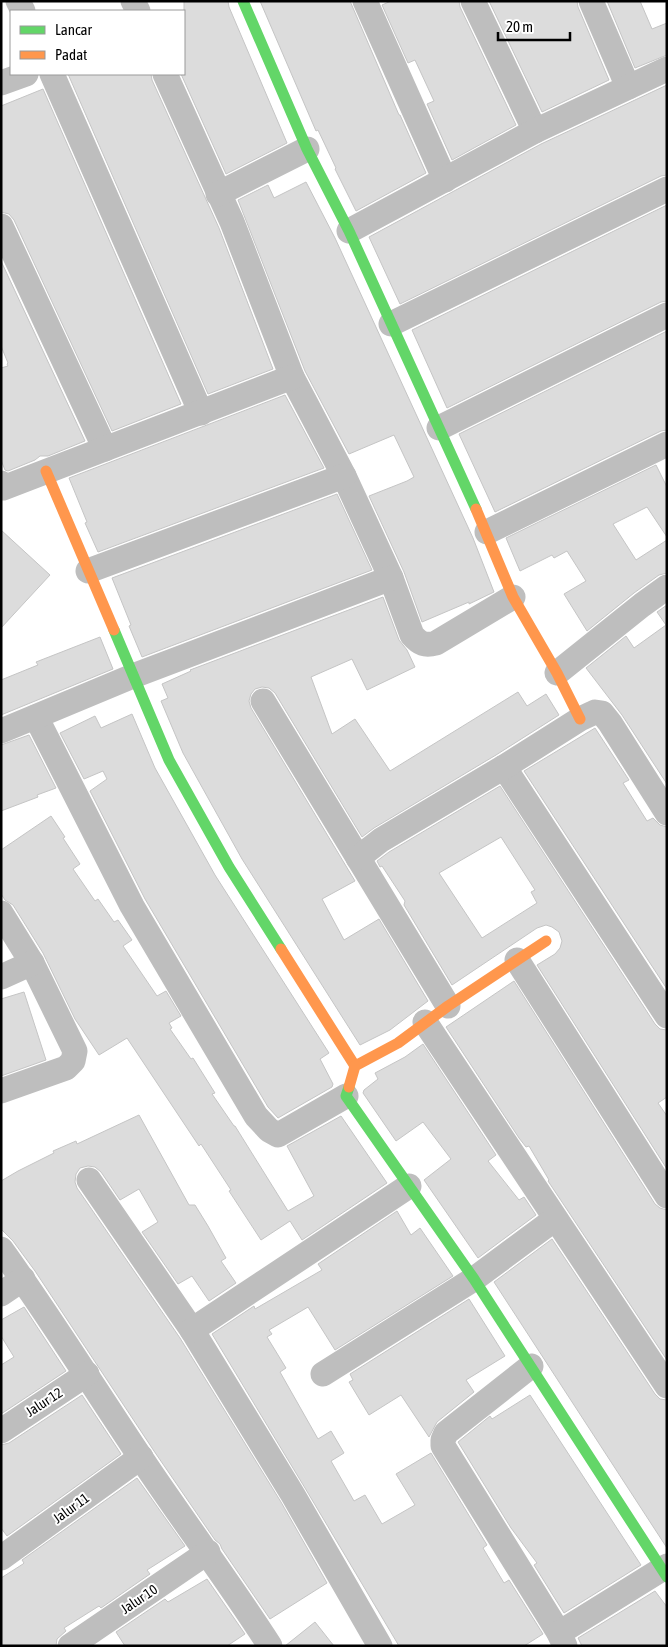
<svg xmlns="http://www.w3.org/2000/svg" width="668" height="1647" viewBox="0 0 668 1647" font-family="'Asap Condensed',sans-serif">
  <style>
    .building { fill: #dcdcdc; stroke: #c5c5c5; fill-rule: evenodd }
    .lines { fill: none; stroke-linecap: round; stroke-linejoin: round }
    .street { stroke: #bebebe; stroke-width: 25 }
    .fast { stroke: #63d668; stroke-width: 11 }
    .slow { stroke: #ff974d; stroke-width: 11 }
    .labels { text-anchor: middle; stroke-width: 4; stroke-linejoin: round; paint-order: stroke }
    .street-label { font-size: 14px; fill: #000; stroke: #fff }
  </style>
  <rect width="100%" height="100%" fill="#fff"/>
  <g class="building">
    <path d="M184,1H228L229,7L287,143L226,174L181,74H184Z"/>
    <path d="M260,1H350L399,115H400L426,173L356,211L335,169L336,168L318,130L316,131Z"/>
    <path d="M391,1H459L460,7L516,125L452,160L427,104L434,101L415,60L408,63L382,5Z"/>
    <path d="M489,1H577L578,7L609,80L542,112Z"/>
    <path d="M607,1H640L652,29L667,23V55L635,68Z"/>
    <path d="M68,74H151L152,80L219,228L273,369L208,394Z"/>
    <path d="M667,85V175L661,176L400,304L369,237L541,144Z"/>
    <path d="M43,89L181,404L112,431L14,220L9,214L1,212V106Z"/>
    <path d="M306,182L335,238L473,538L494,592L469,604V602L422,622L404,572L369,496L407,481L414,477L394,435L349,454L305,371L238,200L268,185L274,198Z"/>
    <path d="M667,205V301L661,302L447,408L412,330Z"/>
    <path d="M1,261L85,441L48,456H40L35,460L8,471L5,470L1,460V368L8,366L7,364L8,363L1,346Z"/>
    <path d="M667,331V430L661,431L495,512L459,434Z"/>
    <path d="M285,395L324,468L98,552L85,523L87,522L69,478Z"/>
    <path d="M656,465L667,487V537L647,507L613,524L636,560L667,540V573L659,575L634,593L587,631L564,594L586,581L567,551L554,558L552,555L520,571L506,538Z"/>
    <path d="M337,494L372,570L142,657L129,626L131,625L112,578Z"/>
    <path d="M1,530L50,575L1,628Z"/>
    <path d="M383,597L399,640L407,650L415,667L367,690L352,659L311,677L332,734L355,719L390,771L518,692L527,706L546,694L559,715L496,755L374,828L362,837L275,693L269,688L262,687L255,689L251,694L249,701L251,708L355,881L322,899L344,940L379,919L428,1001L390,1030L360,1045L242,859L183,753L161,701L168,698L162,684L191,671L190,670Z"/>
    <path d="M667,605V784L622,715L586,668L626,636L634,648L666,625L657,612Z"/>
    <path d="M100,637L113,669L1,715V680L38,665L36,662Z"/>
    <path d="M132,714L155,768L215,875L329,1053L320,1059L333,1084L332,1087L278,1118L268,1107L145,899L90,791L107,779L103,771L84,779L60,733L95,716L101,728Z"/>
    <path d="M595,728L629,780L623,783L647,821L653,818L660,825L667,827V989L524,771Z"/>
    <path d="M29,735L56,788L37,795L38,797L1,811V745Z"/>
    <path d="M500,786L655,1024L660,1029L667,1030V1097L658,1103L667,1116V1169L537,965L555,954L560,948L562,941L559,932L552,927L546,925L537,928L452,985L404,905L405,901L382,866L380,867L377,861L389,852ZM501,837L535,890L531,892L537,903L482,938L439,873Z"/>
    <path d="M51,816L65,837L63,838L80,864L73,869L95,901L98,899L114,922L118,920L132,940L123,946L157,996L166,991L181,1016L169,1023L172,1028L170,1029L191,1059L193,1058L215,1093L212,1094L234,1126H235L288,1211L314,1196L287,1146L341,1116L387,1183L302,1240L290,1221L261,1240L229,1191L231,1190L201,1144L199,1146L127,1038L99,1055L75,1019L43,953L13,905L5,900L1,894V850Z"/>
    <path d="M514,981L655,1204L660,1208L667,1210V1360L548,1181L549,1180L529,1146L526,1147L519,1138L446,1027Z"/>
    <path d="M24,992L46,1060L1,1076V999Z"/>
    <path d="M423,1044L496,1155L488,1161L519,1200L524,1197L536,1215L478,1258L424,1180L451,1159L423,1122L396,1141L363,1093L364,1090L378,1079L375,1073L405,1057Z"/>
    <path d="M139,1115L189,1205H195L208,1226L226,1258L221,1261L236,1283L209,1301L192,1276L178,1284L142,1232L158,1222L139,1189L120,1200L101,1172L95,1167L88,1166L80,1168L76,1174L75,1182L77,1188L180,1338L281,1502L327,1583L270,1619L222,1549L220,1544L215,1540L154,1451L35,1271L13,1241L1,1229V1181L18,1171L54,1153L53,1151L76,1141L77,1144Z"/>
    <path d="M397,1211L411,1235L420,1228L453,1276L335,1350L308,1307L269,1330L272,1334L267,1337L286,1368L280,1372L318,1439L331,1431L344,1453L331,1461L354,1501L365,1495L382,1524L415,1505L396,1474L431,1453L487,1545L483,1548L504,1583L509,1580L543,1634L524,1646H399L305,1488L212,1334L254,1306L255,1309L322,1270L318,1264Z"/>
    <path d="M552,1239L655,1394L660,1399L667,1400V1548L494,1282Z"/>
    <path d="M469,1299L505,1356L466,1380L474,1392L437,1422L429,1437L401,1395L369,1415L349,1382L353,1380L350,1374Z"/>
    <path d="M24,1307L66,1371L1,1414V1365L14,1357L1,1336V1320Z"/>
    <path d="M82,1395L121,1454L7,1536L1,1528V1445L9,1443Z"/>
    <path d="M530,1395L641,1565L564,1613L534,1565L537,1563L511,1528L458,1442L490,1416L492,1419Z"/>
    <path d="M137,1478L185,1546L147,1570L150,1574L101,1608L99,1606L64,1628L66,1631L57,1639L56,1646H1V1578L23,1564L24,1563L22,1560Z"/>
    <path d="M207,1579L245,1634L227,1646H125L116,1632L165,1599L168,1602Z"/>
    <path d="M655,1591L667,1607V1646H582L578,1638Z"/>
    <path d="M315,1622L334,1646H285Z"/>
  </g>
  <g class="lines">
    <g class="street">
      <path d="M18,1L23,11"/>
      <path d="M133,1L138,11"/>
      <path d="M365,1L445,180"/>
      <path d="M473,1L535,131"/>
      <path d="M591,1L628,87"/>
      <path d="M52,74L201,413"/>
      <path d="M165,74L232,222L292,377L344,476L391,578L412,635C420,644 425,646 436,643L513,597"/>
      <path d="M1,83L26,74"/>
      <path d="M218,194L307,149"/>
      <path d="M1,226L105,449"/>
      <path d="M349,231L535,131L667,69"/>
      <path d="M391,324L667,189"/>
      <path d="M439,428L667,315"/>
      <path d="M1,483L3,488L292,377"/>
      <path d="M487,532L667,444"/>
      <path d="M88,571L344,476"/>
      <path d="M557,673L642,605L667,587"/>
      <path d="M263,701L448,1006"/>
      <path d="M36,717L132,906L256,1116L269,1130L278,1135L346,1096"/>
      <path d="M1,731L133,676L391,578"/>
      <path d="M504,767L667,1016"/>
      <path d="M358,858L381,840L504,767L580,719L595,712L602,713L610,723L667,813"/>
      <path d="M1,913L32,963L75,1051L73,1061L66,1068L1,1091"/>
      <path d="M517,960L667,1196"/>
      <path d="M1,977L32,963"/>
      <path d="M425,1022L667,1386"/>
      <path d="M89,1180L192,1330L293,1495L380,1646"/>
      <path d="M1,1249C50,1317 94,1388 141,1458C183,1521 229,1582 270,1646"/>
      <path d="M1,1294L23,1279"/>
      <path d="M192,1330L409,1186"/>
      <path d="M531,1366L446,1433L443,1440V1446L559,1633L565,1646"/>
      <path d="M323,1374L474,1279L555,1219"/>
      <path d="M1,1431L87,1374"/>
      <path d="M1,1558L141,1457"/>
      <path d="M559,1633L667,1566"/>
      <path d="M70,1646L208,1552"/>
    </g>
    <g class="fast">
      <path d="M243,1L307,149L349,231L476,509"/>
      <path d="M114,630L169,760L229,867L281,949"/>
      <path d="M349,1087L346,1096L474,1279L667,1577"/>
    </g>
    <g class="slow">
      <path d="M46,471L114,630"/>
      <path d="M476,509L513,597L557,673L580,719"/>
      <path d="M281,949L355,1066"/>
      <path d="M349,1087L355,1066L398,1043L448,1006L546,941"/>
    </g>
  </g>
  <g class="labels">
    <g class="street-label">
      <text transform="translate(44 1402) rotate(-33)" y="5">Jalur 12</text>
      <text transform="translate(71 1508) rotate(-36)" y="5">Jalur 11</text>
      <text transform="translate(139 1599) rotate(-34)" y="5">Jalur 10</text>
    </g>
  </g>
  <rect width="668" height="1647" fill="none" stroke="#000000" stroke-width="5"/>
  <rect x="10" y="10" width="175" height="65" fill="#ffffff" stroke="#999999"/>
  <rect x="20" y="26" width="25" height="8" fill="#63d668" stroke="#999999"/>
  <text x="55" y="35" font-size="15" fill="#000000">Lancar</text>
  <rect x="20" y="51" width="25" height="8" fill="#ff974d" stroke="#999999"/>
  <text x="55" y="60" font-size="15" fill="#000000">Padat</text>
  <path d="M498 32v8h72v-8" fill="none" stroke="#000000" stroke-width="2.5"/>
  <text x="506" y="32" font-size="15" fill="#000000" stroke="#ffffff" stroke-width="4" paint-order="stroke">20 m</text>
</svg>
